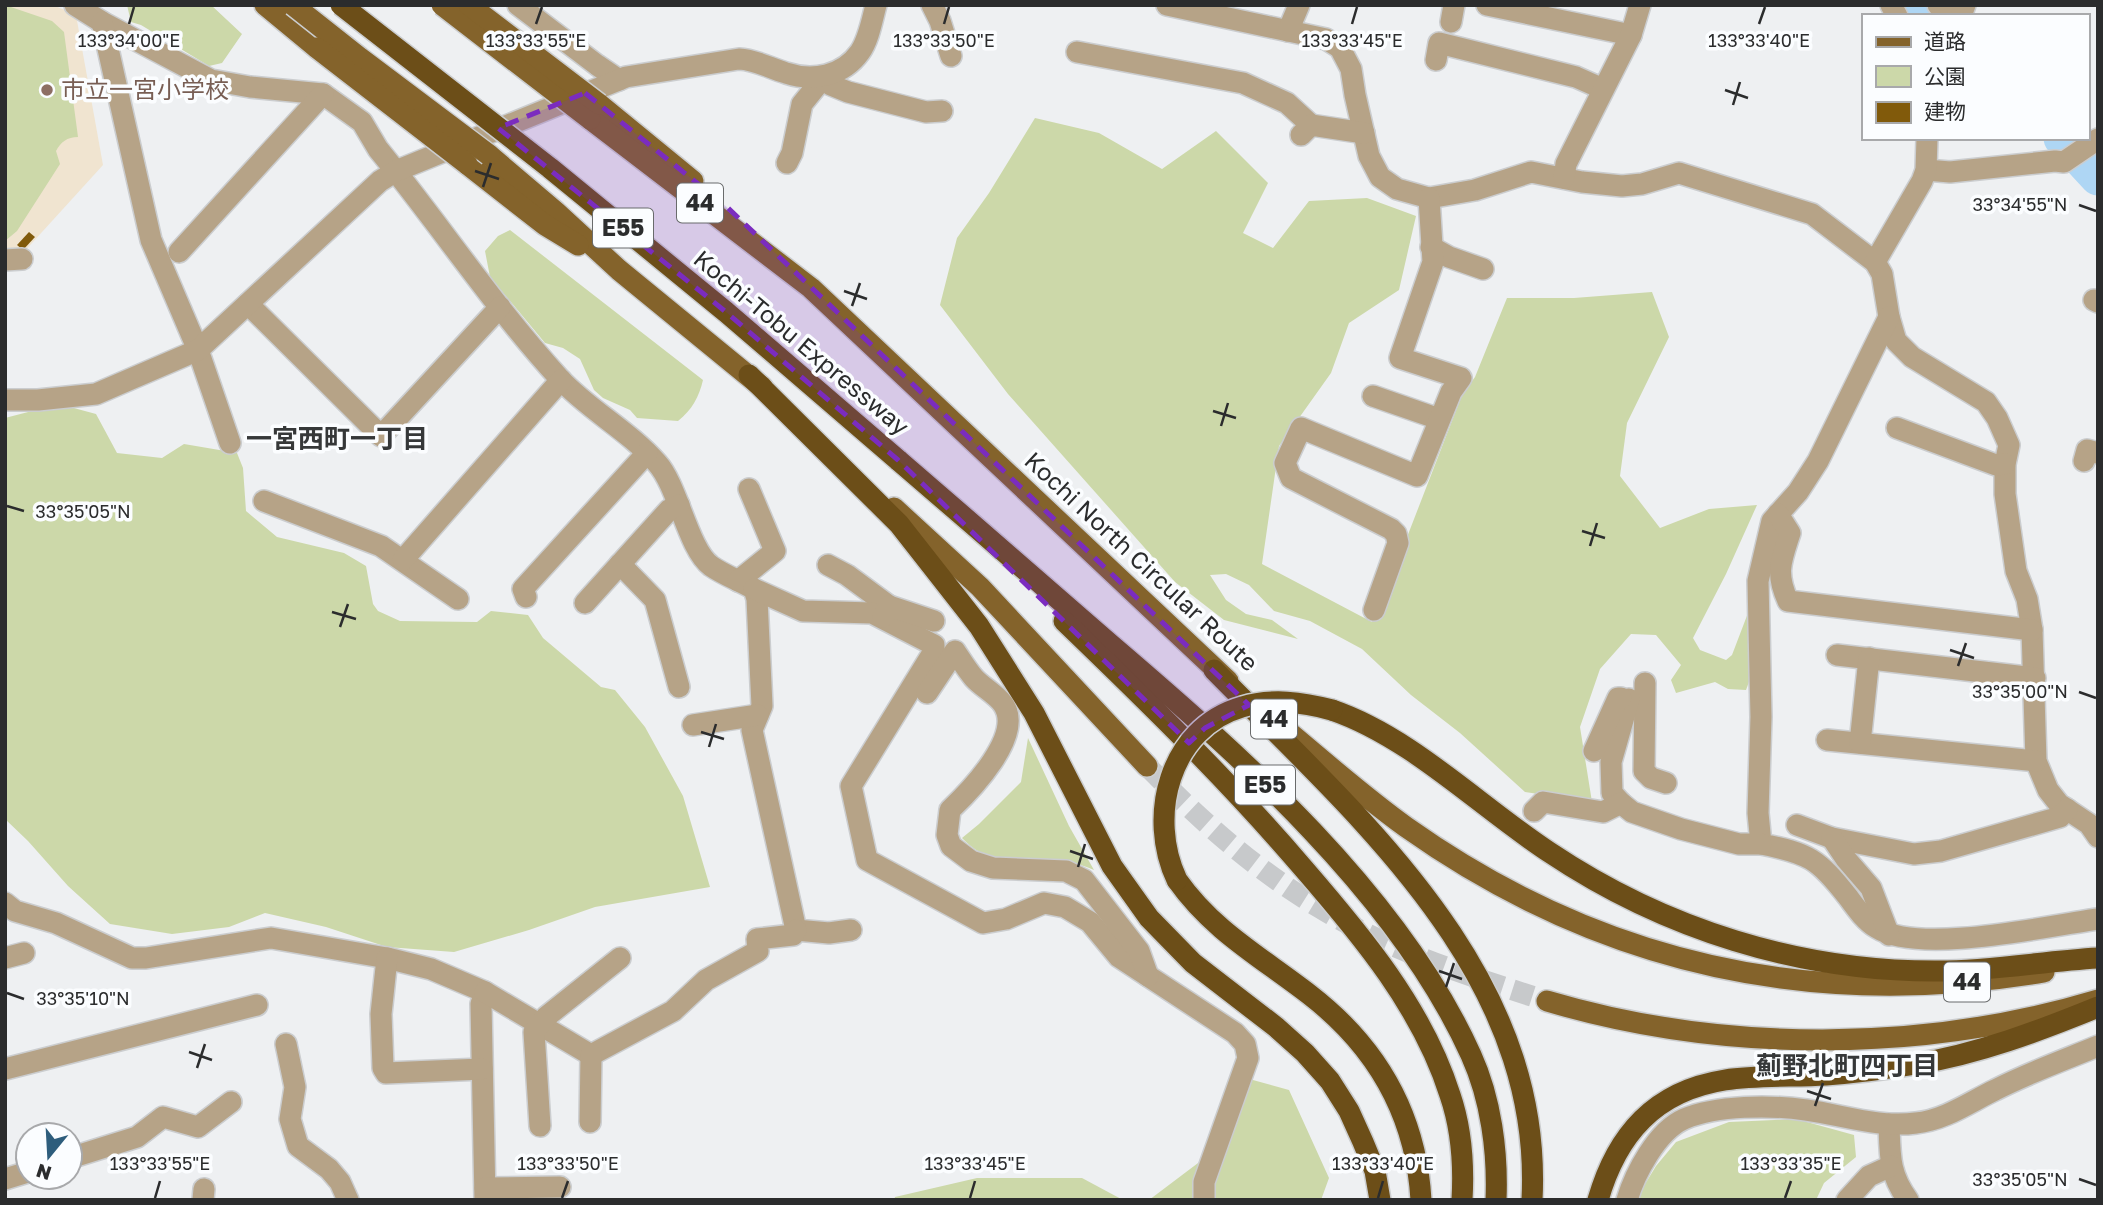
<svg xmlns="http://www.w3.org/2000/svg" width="2103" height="1205" viewBox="0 0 2103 1205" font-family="'Golos Text','Noto Sans JP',sans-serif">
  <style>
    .education { fill: #f0e4d0 }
    .green { fill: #ccd8a9 }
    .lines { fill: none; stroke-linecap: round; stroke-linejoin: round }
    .river { stroke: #aed6f4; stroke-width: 37 }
    .building { fill: #815a0b }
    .major-tunnel { stroke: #c7c9cb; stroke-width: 21; stroke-dasharray: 21 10; stroke-linecap: butt }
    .minor-casing { stroke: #cbcdcf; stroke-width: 24 }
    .major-casing { stroke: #cbcdcf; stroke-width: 24 }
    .highway-casing { stroke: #cbcdcf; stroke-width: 24 }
    .minor { stroke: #b6a387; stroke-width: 21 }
    .major { stroke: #84632b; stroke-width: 21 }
    .highway { stroke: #6c4e18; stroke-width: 21 }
    .major-bridge-casing { stroke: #cbcdcf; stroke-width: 24; stroke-linecap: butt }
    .highway-bridge-casing { stroke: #cbcdcf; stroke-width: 24; stroke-linecap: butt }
    .major-bridge { stroke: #84632b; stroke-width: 21 }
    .highway-bridge { stroke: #6c4e18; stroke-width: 21 }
    .marked { fill: #7b2cbf; fill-opacity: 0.2; stroke: #7b2cbf; stroke-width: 5; stroke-dasharray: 14 9; stroke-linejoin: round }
    .ticks { fill: none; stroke: #2b2c2d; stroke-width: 2.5 }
    .education-dot { fill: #8d6e63; stroke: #fbfdff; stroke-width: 2.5 }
    .labels { text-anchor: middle; stroke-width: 7; stroke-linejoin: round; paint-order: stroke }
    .shield { fill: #fbfdff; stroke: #696b6c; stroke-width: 2 }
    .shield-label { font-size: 23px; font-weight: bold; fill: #2b2c2d }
    .education-label { font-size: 24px; fill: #785e54; stroke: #fbfdff; text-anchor: start }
    .street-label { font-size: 24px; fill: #2b2c2d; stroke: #fbfdff }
    .neighbourhood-label { font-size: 26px; font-weight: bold; fill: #363839; stroke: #fbfdff }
    .ticks-label { font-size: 18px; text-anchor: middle; fill: #2b2c2d; stroke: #fbfdff; stroke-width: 7; stroke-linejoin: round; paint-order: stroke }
  </style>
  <rect width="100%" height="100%" fill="#eef0f2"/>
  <path class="education" d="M5,5H53L76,15L103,165L22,254L5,251Z"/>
  <g class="green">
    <path d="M5,5L52,21L64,32L78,137C67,137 61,142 56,151L60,164L17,231L5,241Z"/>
    <path d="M127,5H211L242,34L222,63L209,66L141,25L131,22Z"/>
    <path d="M1035,118L1099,133L1162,169L1216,131L1268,183L1243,233L1273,248L1309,201L1367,198L1416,216L1399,290L1349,323L1331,373L1279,446L1262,564L1372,622L1380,607L1462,395L1475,377L1507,298H1574L1652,292L1669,337L1627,423L1620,476L1660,528L1709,509L1757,505L1726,574L1693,638L1700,650L1726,660L1732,655L1748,613C1751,638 1756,667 1746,690L1728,689L1715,682L1676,693L1671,680L1681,665L1656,635L1631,634L1600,669L1580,727L1592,802L1525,792L1460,733L1411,695L1362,649L1310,621L1274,611L1249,585L1226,574L1210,575L1226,600L1246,614L1272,620L1298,639L1224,620L1175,582L1008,394L940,305L957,238L989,193Z"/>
    <path d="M510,230L703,380C699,397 692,410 678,421L637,418L630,410L603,398L594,390L580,359L563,348L545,343L490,277L485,251L498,236Z"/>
    <path d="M59,404L96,414L117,453L162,458L184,444L237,453L243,468L246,511L277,537L344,553L366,566L373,604L378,611L400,621L477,622L491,611L528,615L543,638L601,687L615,690L645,727L683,796L710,887L595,907L529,930L454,952L387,947L326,927L265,913L229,927L172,934L110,924L68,886L28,841L5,819V418Z"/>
    <path d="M1028,738L1069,826L1094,870C1087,867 1079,864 1072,863C1032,856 995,873 962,838L979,824L1021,782Z"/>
    <path d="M1242,1077L1289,1090L1329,1178L1321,1200H1149L1206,1157Z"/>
    <path d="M1796,1119L1854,1135L1856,1157L1824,1183L1816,1200H1638L1639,1194L1656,1166L1676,1142L1729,1122Z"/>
    <path d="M977,1178H1082L1123,1200H894L895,1197Z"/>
  </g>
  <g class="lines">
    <g class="river">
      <path d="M1913,5L1923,16"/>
      <path d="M2062,138L2098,177"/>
    </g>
  </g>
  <path class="building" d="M29,232L35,237L23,250L17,245Z"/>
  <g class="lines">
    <path class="major-tunnel" d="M1147,766C1201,821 1254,869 1320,908C1390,951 1469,976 1547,1001"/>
    <g class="minor-casing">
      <g id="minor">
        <path d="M75,5L102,22L211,80L250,87L323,94L362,122L378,149C440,225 494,307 560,379C589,410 629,431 657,463C678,486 688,549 711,566C724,575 740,581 754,589L757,599L762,706L752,730L796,930L829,933L851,930"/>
        <path d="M518,5L597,65L619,80"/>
        <path d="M932,5L940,21L951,56"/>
        <path d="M1167,5L1326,39L1340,48L1351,69L1355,95L1369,156L1380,177L1397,189L1429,198L1475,190L1531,172L1582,182L1622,186L1642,184L1679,173L1812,214L1875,262L1882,274L1889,317L1896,341L1912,357L1986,402L1997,418L2009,445L2005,464V494L2016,571L2027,599L2032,630L2036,761L2048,790L2059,804L2089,824L2098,837"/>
        <path d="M1487,5L1631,35"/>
        <path d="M1891,5L1897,16"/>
        <path d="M1938,5L1949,16"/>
        <path d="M1961,16L1965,5"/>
        <path d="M102,22L151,240L198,350L230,443"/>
        <path d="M1451,22L1454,5"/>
        <path d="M1288,31L1299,5"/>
        <path d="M1077,52L1243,83L1287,103L1311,125"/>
        <path d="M1436,60L1439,43L1576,77L1603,89"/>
        <path d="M1301,135L1311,125L1364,133"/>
        <path d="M787,163L792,153L802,104L823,78L831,85L848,92L926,112L942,111"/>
        <path d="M1926,170L1950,172L2055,161L2064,162L2098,139"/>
        <path d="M1564,178L1566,164L1631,35L1640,5"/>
        <path d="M1431,247L1449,257L1483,269"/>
        <path d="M179,252L323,94"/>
        <path d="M5,260L22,259"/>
        <path d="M1875,262L1922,181L1926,170L1927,138"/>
        <path d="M2094,300L2098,302"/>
        <path d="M248,304L381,436L500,307"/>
        <path d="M1889,317L1818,461L1798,492L1772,521L1758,581L1761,717L1758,813L1761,844C1809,853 1818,859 1848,897C1856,908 1865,921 1877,928C1919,955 2047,926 2098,919"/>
        <path d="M1373,396L1439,419"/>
        <path d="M5,400H38L96,394L198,350L380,181L396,171L626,77L739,59C757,60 769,68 786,73C813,82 843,76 860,52C869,39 872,20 876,5"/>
        <path d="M1897,428L1996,465L2005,464"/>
        <path d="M2084,461L2087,450L2098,453"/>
        <path d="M264,501L381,546L458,599"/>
        <path d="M1778,514L1790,533C1781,561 1775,573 1788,601L2032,630"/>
        <path d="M403,560L561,380"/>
        <path d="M620,564L655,600L679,687"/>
        <path d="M828,565L847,575L889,606"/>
        <path d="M738,581L775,551L749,489"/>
        <path d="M754,589L803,611L872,613L934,645V651L851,786L867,860L983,923L1006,919L1044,903L1065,907L1090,922L1119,957L1235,1033L1245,1044L1248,1058L1204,1182V1200"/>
        <path d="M526,597L523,589L647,453"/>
        <path d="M585,603L669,510L679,505"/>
        <path d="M1374,610L1398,543L1396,534L1391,529L1291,478L1285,463L1301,428L1417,476L1451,392L1461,378L1400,358L1433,262L1429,198"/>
        <path d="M883,617L889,606L934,621"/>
        <path d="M1837,655L2035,678"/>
        <path d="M1645,683L1644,771L1651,778L1666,783"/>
        <path d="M927,693L955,651C961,660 967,670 974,678C982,687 996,694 1003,704C1025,735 970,791 950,810L947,835L951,846L971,861L993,868L1066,871L1084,880L1139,951L1148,976"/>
        <path d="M1629,699L1611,762L1612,793L1621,803L1632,812L1681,829L1739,844H1761"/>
        <path d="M693,725L758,715"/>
        <path d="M1827,740L2036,761"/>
        <path d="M1860,743L1869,658"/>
        <path d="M1594,751L1618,698H1621"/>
        <path d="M1534,811L1543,802L1603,812L1621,803"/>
        <path d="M1797,825L1832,838L1914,854L1941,851L2060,817L2067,809"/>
        <path d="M1832,838L1846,859L1871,888L1889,935"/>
        <path d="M5,903L15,911L56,923L132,958H146L271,938L387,958L431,969L485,992L481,1004L485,1200"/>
        <path d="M5,958L24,953"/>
        <path d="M387,958L381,1014L383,1068L386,1073L482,1069"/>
        <path d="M485,992L591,1055L673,1011L706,980L758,951L757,939L793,935L796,930"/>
        <path d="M286,1044L295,1087L290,1119L298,1146L329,1169L340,1182L348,1200"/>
        <path d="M5,1069L257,1005"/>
        <path d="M590,1122L591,1055"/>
        <path d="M1889,1124C1890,1156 1889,1174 1908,1200"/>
        <path d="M540,1126L534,1032L546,1017L620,958"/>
        <path d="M70,1158L137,1137L163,1117L198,1127L231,1102"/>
        <path d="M5,1179L28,1172"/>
        <path d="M485,1188L560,1187"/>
        <path d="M203,1200L204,1189"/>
        <path d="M1627,1200C1635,1173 1657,1131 1684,1119C1717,1105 1771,1105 1806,1110C1843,1115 1879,1128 1916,1123C1945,1120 1970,1102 1995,1090C2028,1073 2064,1060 2098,1046"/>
        <path d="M1847,1200L1869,1176L1891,1166"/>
      </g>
    </g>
    <g class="major-casing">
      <g id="major">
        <path d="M265,5L317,48"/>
        <path d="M599,104L693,181"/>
        <path d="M590,119L811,288L1228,681"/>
        <path d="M489,155L556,212L619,270L762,387"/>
        <path d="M467,164L545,225L578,245"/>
        <path d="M894,508L980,587L1147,766"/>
        <path d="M1274,720C1318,756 1360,794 1406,827C1598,963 1812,1011 2044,972"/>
        <path d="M1547,1001C1723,1053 1922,1053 2098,1000"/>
      </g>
    </g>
    <g class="highway-casing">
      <g id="highway">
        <path d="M749,375L899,524L979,626L1034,713L1112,866L1149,918L1193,963L1276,1027L1305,1053L1330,1081L1349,1111L1363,1142L1375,1171L1380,1200"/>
        <path d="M898,460C969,521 1039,582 1110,644C1241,756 1399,895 1471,1055C1491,1099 1498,1152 1496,1200"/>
        <path d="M1064,621C1147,701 1229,781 1304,869C1362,936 1423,1009 1450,1095C1461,1127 1464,1166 1462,1200"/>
        <path d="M1214,670C1358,817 1544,973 1532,1200"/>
        <path d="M1332,710C1411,737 1479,806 1549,852C1664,929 1800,972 1939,971C1992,971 2045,961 2098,958"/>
        <path d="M1177,880C1213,931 1261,957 1310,995C1377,1047 1416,1114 1421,1200"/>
        <path d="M1598,1200C1617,1134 1655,1091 1725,1080C1758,1075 1792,1077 1826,1075C1856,1073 1886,1069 1916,1064C1978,1054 2039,1031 2098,1007"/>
      </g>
    </g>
    <use href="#minor" class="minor"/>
    <use href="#major" class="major"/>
    <use href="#highway" class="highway"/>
    <g class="major-bridge-casing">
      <g id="major-bridge">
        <path d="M293,5L360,58L489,155"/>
        <path d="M442,5L590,119"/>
        <path d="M469,5L599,104"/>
        <path d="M317,48L467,164"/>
      </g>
    </g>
    <g class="highway-bridge-casing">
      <g id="highway-bridge">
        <path d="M341,5L550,168L726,312L898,460"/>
        <path d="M1177,880C1147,817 1169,728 1242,707C1272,698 1302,702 1332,710"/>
      </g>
    </g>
    <use href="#major-bridge" class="major-bridge"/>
    <use href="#highway-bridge" class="highway-bridge"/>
  </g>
  <path class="marked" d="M585,93L728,208L1249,705L1205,728L1189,743L898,460L726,312L498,128Z"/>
  <path class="ticks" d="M129,24L134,7M536,24L542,7M944,24L949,7M1352,24L1357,7M1759,24L1765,7M1725,90L1748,98M1733,105L1740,82M475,171L499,179M483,187L491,163M2079,205L2096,211M844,291L867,299M852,306L860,283M1213,411L1236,418M1221,426L1228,403M7,506L24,511M1582,531L1605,538M1590,546L1597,523M332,612L356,619M340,627L348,604M1950,650L1974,658M1958,666L1966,643M2079,692L2096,698M701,732L724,739M709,747L716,724M1070,851L1093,859M1078,867L1085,844M1439,971L1462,979M1446,987L1454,963M7,993L24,999M189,1052L212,1060M197,1068L205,1044M1807,1091L1831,1099M1815,1106L1823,1083M2079,1179L2096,1185M155,1198L160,1181M562,1198L568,1181M970,1198L975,1181M1378,1198L1383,1181M1785,1198L1791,1181"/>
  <circle class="education-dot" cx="47" cy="90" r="7"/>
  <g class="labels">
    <g class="shield">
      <rect x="677" y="183.5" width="46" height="39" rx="5"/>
      <rect x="593" y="208.5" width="60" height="39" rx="5"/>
      <rect x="1251" y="699.5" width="46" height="39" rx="5"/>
      <rect x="1235" y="765.5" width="60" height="39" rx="5"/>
      <rect x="1944" y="962.5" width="46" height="39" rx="5"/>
    </g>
    <g class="shield-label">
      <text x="700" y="211">44</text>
      <text x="623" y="236">E55</text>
      <text x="1274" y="727">44</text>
      <text x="1265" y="793">E55</text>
      <text x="1967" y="990">44</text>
    </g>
    <g class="education-label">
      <text x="61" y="98">市立一宮小学校</text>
    </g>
    <g class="street-label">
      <text transform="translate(801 343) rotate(40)" y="8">Kochi-Tobu Expressway</text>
      <text transform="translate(1141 562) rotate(43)" y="8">Kochi North Circular Route</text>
    </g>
    <g class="neighbourhood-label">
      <text x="337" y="448">一宮西町一丁目</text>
      <text x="1847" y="1075">薊野北町四丁目</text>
    </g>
  </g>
  <g class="ticks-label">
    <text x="129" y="47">133°34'00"E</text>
    <text x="536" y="47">133°33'55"E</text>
    <text x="944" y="47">133°33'50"E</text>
    <text x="1352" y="47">133°33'45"E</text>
    <text x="1759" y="47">133°33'40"E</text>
    <text x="2020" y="211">33°34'55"N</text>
    <text x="83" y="518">33°35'05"N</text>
    <text x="2020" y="698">33°35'00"N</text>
    <text x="83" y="1005">33°35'10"N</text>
    <text x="160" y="1170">133°33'55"E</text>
    <text x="568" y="1170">133°33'50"E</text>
    <text x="975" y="1170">133°33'45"E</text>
    <text x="1383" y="1170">133°33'40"E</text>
    <text x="1791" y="1170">133°33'35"E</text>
    <text x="2020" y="1186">33°35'05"N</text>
  </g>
  <rect width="2103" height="1205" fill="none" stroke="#2b2c2d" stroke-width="14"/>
  <rect x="1862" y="14" width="228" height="126" fill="#fbfdff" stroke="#a8a9ab" stroke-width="2"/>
  <rect x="1876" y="37" width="35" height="10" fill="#84632b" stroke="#a8a9ab" stroke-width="2"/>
  <text x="1924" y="49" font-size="21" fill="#2b2c2d">道路</text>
  <rect x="1876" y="66" width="35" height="21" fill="#ccd8a9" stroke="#a8a9ab" stroke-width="2"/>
  <text x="1924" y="84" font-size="21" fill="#2b2c2d">公園</text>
  <rect x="1876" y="102" width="35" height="21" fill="#815a0b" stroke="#a8a9ab" stroke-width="2"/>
  <text x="1924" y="119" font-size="21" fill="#2b2c2d">建物</text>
  <g transform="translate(49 1156) rotate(198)"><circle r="33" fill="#fbfdff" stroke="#a8a9ab" stroke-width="2"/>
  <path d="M0-5L12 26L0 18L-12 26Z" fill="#2e5d7c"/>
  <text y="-10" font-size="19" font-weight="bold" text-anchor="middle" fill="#2b2c2d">N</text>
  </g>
</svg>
